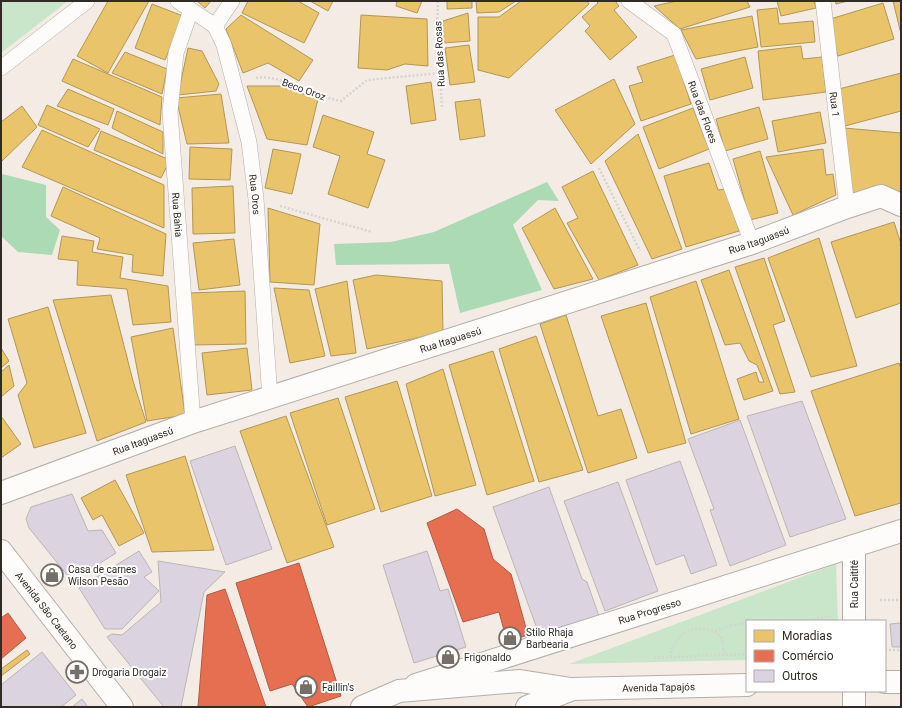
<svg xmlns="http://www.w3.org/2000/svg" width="902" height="708" viewBox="0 0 902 708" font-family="Roboto,sans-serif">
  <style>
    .green { fill: #c9e6ca }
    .forest { fill: #acdab4 }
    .homes { fill: #e9c46a; stroke: #b29656 }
    .shops { fill: #e76f51; stroke: #b05b44 }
    .building { fill: #dcd3e0; stroke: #bab6b5 }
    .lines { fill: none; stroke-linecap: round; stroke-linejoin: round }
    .service-casing { stroke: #b4aea8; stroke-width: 16 }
    .minor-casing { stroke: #b4aea8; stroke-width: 24 }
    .tertiary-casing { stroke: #b4aea8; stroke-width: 24 }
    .secondary-casing { stroke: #b4aea8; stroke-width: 24 }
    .path { stroke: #d6d4d2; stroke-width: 2.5; stroke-dasharray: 2 2; stroke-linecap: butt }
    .service { stroke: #fdfcfb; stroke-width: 15 }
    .minor { stroke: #fdfcfb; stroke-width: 22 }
    .tertiary { stroke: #fdfcfb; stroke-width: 22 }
    .secondary { stroke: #fdfcfb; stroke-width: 22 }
    .labels { text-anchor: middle; stroke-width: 4; stroke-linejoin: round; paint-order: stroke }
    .street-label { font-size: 10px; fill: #312b26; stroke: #fff }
    .poi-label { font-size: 10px; fill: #312b26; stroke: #fff; text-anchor: start }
  </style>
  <rect width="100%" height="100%" fill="#f4ece4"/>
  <g class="green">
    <path d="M1,1H68L1,53Z"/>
    <path d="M836,564L838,621H747V660L569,664Z"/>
  </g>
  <g class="forest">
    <path d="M2,174L46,185V217L60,230L52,255L18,252L1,236V176Z"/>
    <path d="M547,182L559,201L538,200L513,225L542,290L460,313L449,264L336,265L334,244L391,242L434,232Z"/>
  </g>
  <g class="homes">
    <path d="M108,1H149L108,73L77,56Z"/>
    <path d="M197,1H211L205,8Z"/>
    <path d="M248,1H298L319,13L304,43L242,13Z"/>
    <path d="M310,1H333L328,11Z"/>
    <path d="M397,1H422L417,13L396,6Z"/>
    <path d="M447,1H472V8L447,9Z"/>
    <path d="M476,1H516L499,12L477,13Z"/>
    <path d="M521,1H587L589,4L509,78L478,70V17H499Z"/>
    <path d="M596,1H615L619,6L614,10L637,37L610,60L585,31L590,26L582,17L598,3Z"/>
    <path d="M677,1H747L750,7L680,29L654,6Z"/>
    <path d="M777,1H814L816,8L781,16Z"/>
    <path d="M835,1H848L836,4Z"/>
    <path d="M893,1H901V34Z"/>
    <path d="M883,3L894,39L838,56L827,20Z"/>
    <path d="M152,4L183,16L165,60L135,48Z"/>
    <path d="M777,8L779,24L813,21L815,42L761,47L757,10Z"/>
    <path d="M468,13L470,41L444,43L443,21Z"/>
    <path d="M241,15L313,60L299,81L268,63L243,73L226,29Z"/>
    <path d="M361,15L427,19L428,66L405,64L387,70L358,68Z"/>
    <path d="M752,16L758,47L696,59L681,30Z"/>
    <path d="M469,45L475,82L450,85L445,48Z"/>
    <path d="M801,46L803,59L822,57L826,92L763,100L758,51Z"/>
    <path d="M188,48L202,51L219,84L216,91L178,95Z"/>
    <path d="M125,52L167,69L162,94L112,73Z"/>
    <path d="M675,55L691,104L641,121L629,86L643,82L637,67Z"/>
    <path d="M745,57L753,88L710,100L701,69Z"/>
    <path d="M73,59L162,97L160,125L62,81Z"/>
    <path d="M901,73V111L845,126L835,90Z"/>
    <path d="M614,79L635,124L591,164L555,110Z"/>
    <path d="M431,82L436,120L411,124L406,86Z"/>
    <path d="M247,86H281L318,99L307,145L267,139Z"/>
    <path d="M68,89L114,109L108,125L57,106Z"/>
    <path d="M221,94L229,143L187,144L176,98Z"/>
    <path d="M480,99L485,136L460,140L455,102Z"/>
    <path d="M47,105L100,129L88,147L38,125Z"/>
    <path d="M22,106L37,127L1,162V122Z"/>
    <path d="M759,107L768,139L725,151L716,119Z"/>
    <path d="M693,108L709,149L659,169L643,127Z"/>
    <path d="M117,111L163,132V154L112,128Z"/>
    <path d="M820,112L826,143L778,152L772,121Z"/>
    <path d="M323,115L374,132L367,154L385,160L368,208L328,194L340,156L313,147Z"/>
    <path d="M844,128L901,133V191L849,195Z"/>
    <path d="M42,130L164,185V228L22,167Z"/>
    <path d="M101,131L170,160L161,178L94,150Z"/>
    <path d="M638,134L682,249L652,259L605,161Z"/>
    <path d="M190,147L232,149L230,180L189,179Z"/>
    <path d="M273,149L301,154L292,194L265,188Z"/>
    <path d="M823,149L826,175L833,174L836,195L793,215L766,157Z"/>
    <path d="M760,151L778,213L750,220L733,159Z"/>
    <path d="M709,163L718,190L726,189L739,231L686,247L664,176Z"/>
    <path d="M593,171L638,265L599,280L567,223L578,218L562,187Z"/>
    <path d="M233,186L235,233L193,234L192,188Z"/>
    <path d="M63,187L166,234L163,276L132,272L133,255L97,249L100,238L51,216Z"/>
    <path d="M268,208L320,224L314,285L270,282Z"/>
    <path d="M555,208L593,279L554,289L522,228Z"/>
    <path d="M894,222L901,244V302L898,304L856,318L831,242Z"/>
    <path d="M62,236L94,241L92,252L123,257L120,278L168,286L171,322L133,325L127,289L77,285L78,261L58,259Z"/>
    <path d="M819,238L857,366L811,377L768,258Z"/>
    <path d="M234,239L240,285L199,290L193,243Z"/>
    <path d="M764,258L785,321L773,325L795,392L780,394L735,267Z"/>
    <path d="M729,270L773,391L744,400L737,379L756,372L759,382H764L757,365L749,361L740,343L725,345L701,280Z"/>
    <path d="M376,275L442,281L443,332L367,349L353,280Z"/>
    <path d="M347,281L356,353L331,356L315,289Z"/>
    <path d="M696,281L739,419L691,434L650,297Z"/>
    <path d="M274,288L309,290L325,356L290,363Z"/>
    <path d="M245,291L246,344L193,345L189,293Z"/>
    <path d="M111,295L133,381L146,422L97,441L53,300Z"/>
    <path d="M646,303L686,443L648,453L601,316Z"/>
    <path d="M48,307L86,433L34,448L18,395L27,383L8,319Z"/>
    <path d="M566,315L598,416L621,409L637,458L588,473L540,324Z"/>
    <path d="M173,328L185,415L147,421L131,337Z"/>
    <path d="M536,336L583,470L539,482L499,349Z"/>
    <path d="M1,348L9,361L1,368Z"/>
    <path d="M247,348L252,390L207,395L202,353Z"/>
    <path d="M493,351L534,481L487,495L449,365Z"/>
    <path d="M899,363L901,369V503L855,516L811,391Z"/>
    <path d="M9,365L14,386L1,397V372Z"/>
    <path d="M443,369L476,485L435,496L406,384Z"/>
    <path d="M397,381L432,496L381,512L345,397Z"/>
    <path d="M338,398L375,509L327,525L290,413Z"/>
    <path d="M1,416L21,444L1,458Z"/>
    <path d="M286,416L334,547L287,563L240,431Z"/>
    <path d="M185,456L214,550L152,552L126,475Z"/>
    <path d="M115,480L144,533L119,546L102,515L93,520L81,498Z"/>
    <path d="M27,650L30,654L1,676V669Z"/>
  </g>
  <g class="shops">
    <path d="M457,509L484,529L493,559L511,574L528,635L507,641L499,612L463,622L427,523Z"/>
    <path d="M299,563L341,696L308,707L292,684L270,691L236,583Z"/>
    <path d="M225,589L266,707H198L207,595Z"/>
    <path d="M8,613L26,638L1,659V618Z"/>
  </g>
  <g class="building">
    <path d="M802,401L846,519L790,537L747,416Z"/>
    <path d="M740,420L786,545L730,566L710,510L714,509L688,439Z"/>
    <path d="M235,446L272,549L226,565L190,461Z"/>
    <path d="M680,461L717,565L691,574L684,555L656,565L626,480Z"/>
    <path d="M618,482L658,591L605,611L564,501Z"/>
    <path d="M549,487L582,579L587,582L599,616L540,637L493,507Z"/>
    <path d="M72,494L88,531L102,530L116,553L72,581L29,528L26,519L31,507Z"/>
    <path d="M139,551L152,572L144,577L159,591L122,629H105L79,588Z"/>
    <path d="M427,551L440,591L448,589L466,647L414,663L383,565Z"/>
    <path d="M158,561L225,572L204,592L181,707H164L107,637L112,634L122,635L161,602Z"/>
    <path d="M901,623V647H892L890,624Z"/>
    <path d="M42,652L76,695L61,707H1V685Z"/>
    <path d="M82,699L88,707H72Z"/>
  </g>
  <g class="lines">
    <g class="service-casing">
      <g id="service">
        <path d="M178,1L215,26"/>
        <path id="s1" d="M629,1L674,34L752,243"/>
        <path id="s2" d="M823,1L847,207"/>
        <path id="s3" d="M191,10L176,53L170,112L193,422"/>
        <path id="s4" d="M215,26L224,45L249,142L256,199L270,398"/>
        <path d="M215,26L232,1"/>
        <path d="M1,68L87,1"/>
      </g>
    </g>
    <g class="minor-casing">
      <g id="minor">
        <path id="s5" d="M1,493L193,422L752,243L847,207L881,196L901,205"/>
        <path d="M854,621V547"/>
        <path id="s6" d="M416,685L901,531"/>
      </g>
    </g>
    <g class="tertiary-casing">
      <g id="tertiary">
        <path id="s7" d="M1,551L122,707"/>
        <path d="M854,707V691"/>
      </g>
    </g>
    <g class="secondary-casing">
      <g id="secondary">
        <path d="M885,682H901"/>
        <path id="s8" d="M362,707L399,691L520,681L571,689L747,685"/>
        <path d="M527,707L570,690"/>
      </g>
    </g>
    <g class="path">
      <path d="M438,1L437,31L442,107"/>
      <path d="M256,78C278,75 294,87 314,94C323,97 332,99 341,101L367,80L440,73"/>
      <path d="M599,168L640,251"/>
      <path d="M280,206L372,232"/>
      <path d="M880,600H901"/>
      <path d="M810,621L816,618L826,617"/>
      <path d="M715,631L733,625L747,623"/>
      <path d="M885,650H901"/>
      <path d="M670,657C673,632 701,620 721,636L725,655"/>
      <path d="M654,658L747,654"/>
    </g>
    <use href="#service" class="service"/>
    <use href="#minor" class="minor"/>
    <use href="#tertiary" class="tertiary"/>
    <use href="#secondary" class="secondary"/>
  </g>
  <defs>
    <g id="shop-ring" transform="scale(1.15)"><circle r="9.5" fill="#fff" stroke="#756f68" stroke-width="1.5"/><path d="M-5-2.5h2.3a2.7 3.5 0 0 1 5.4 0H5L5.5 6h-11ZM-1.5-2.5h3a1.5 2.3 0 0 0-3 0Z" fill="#756f68"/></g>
    <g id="pharmacy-ring" transform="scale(1.15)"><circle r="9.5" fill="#fff" stroke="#756f68" stroke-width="1.5"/><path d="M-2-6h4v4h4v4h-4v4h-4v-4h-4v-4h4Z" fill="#756f68"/></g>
  </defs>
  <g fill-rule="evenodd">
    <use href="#shop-ring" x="52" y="575"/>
    <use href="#shop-ring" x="510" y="638"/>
    <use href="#shop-ring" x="448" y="657"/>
    <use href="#pharmacy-ring" x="77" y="672"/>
    <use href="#shop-ring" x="306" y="687"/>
  </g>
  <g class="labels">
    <g class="street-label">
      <text transform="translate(439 54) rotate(-93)" y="4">Rua das Rosas</text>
      <text transform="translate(304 89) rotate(20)" y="4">Beco Oroz</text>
      <text dy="4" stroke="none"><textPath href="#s2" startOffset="104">Rua 1</textPath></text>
      <text dy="4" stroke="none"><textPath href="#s1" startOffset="139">Rua das Flores</textPath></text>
      <text dy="4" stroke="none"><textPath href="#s4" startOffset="174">Rua Oros</textPath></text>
      <text dy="4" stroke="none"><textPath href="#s3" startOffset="208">Rua Bahia</textPath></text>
      <text dy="4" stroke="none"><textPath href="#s5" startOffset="799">Rua Itaguassú</textPath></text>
      <text dy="4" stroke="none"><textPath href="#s5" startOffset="475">Rua Itaguassú</textPath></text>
      <text dy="4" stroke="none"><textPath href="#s5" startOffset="151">Rua Itaguassú</textPath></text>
      <text transform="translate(854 584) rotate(-90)" y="4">Rua Caitité</text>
      <text dy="4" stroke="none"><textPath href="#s7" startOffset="75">Avenida São Caetano</textPath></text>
      <text dy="4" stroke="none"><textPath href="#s6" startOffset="245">Rua Progresso</textPath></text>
      <text dy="4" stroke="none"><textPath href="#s8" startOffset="301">Avenida Tapajós</textPath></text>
    </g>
    <g class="poi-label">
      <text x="68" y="573">Casa de carnes<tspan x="68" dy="12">Wilson Pesão</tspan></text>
      <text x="526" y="636">Stilo Rhaja<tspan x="526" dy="12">Barbearia</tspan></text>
      <text x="464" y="661">Frigonaldo</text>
      <text x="92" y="676">Drogaria Drogaiz</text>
      <text x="322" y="691">Faillin's</text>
    </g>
  </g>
  <rect width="902" height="708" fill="none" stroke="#312b26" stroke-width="4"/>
  <rect x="746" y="620" width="140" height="72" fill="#ffffff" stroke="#adaaa8"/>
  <rect x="754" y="630" width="20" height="12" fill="#e9c46a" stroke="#adaaa8"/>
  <text x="782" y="640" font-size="12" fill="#312b26">Moradias</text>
  <rect x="754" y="650" width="20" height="12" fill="#e76f51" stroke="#adaaa8"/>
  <text x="782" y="660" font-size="12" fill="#312b26">Comércio</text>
  <rect x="754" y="670" width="20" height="12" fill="#dcd3e0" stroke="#adaaa8"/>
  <text x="782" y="680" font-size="12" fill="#312b26">Outros</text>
</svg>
